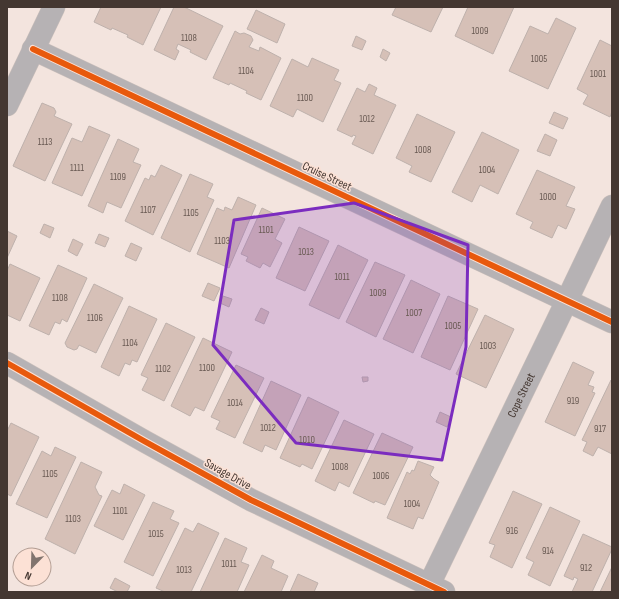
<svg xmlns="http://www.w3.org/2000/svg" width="619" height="599" viewBox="0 0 619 599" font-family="'Sofia Sans Condensed',sans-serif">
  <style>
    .building { fill: #d6c0b7; stroke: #beb1ac }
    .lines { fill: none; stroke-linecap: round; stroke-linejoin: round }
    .minor-casing { stroke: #cec2bd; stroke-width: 23 }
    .minor { stroke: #b6b2b4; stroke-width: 22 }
    .cycleway-casing { stroke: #fce1d5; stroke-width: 8 }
    .cycleway { stroke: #e8590c; stroke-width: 6 }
    .marked { fill: #7b2cbf; fill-opacity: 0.2; stroke: #7b2cbf; stroke-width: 3; stroke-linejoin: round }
    .labels { text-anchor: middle; stroke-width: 3; stroke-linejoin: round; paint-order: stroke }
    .number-label { font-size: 10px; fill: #685952 }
    .street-label { font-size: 12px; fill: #443731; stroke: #fce1d5 }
  </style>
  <rect width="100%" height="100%" fill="#f3e4de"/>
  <g class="building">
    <path d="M101,7H161L143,45L127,37L128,35L112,28L111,30L94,22Z"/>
    <path d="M174,7H184L223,26L206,60L190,52L191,50L178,44L176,49L179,51L175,60L154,50Z"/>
    <path d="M396,7H443L431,32L392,15Z"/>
    <path d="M468,7H514L493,54L455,36Z"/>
    <path d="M256,10L285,24L277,43L247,29Z"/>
    <path d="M556,18L576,28L548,89L509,71L530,26L548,34Z"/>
    <path d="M235,31L240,34L244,33L251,36L253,40L249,47L259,51L260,47L281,58L261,100L246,93L247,91L230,83L229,85L213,78Z"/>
    <path d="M356,36L366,41L362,50L352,46Z"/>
    <path d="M600,40L612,46V111L610,117L583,104L588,95L577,89Z"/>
    <path d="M383,49L390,53L386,61L380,57Z"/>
    <path d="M312,58L339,70L334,80L341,83L323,122L297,109L293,117L270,106L292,59L308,67Z"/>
    <path d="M369,84L377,88L374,95L396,105L373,154L352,144L356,136L353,135L352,137L337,130L357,88L365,92Z"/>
    <path d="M42,103L54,108L56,112L54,116L72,124L45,181L13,166Z"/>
    <path d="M554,112L568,118L563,129L549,123Z"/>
    <path d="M417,114L455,132L431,182L409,172L412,166L396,158Z"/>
    <path d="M89,126L110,135L82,196L52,183L72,138L82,142Z"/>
    <path d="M482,132L519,150L498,194L480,185L472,202L452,192Z"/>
    <path d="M545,134L557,140L550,156L537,151Z"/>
    <path d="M118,139L139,149L133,162L141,165L121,208L107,202L103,213L88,206Z"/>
    <path d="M161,165L182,175L153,235L125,221L145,178L149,180L151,175L155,177Z"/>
    <path d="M537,170L575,187L566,206L575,209L566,229L558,225L552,238L530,228L533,222L516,214Z"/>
    <path d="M190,174L213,184L207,197L214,200L190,252L161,238Z"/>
    <path d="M238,197L256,205L229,268L197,254L217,208L224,211L225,207L232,210Z"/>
    <path d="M262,208L285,219L275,239L282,243L270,267L263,263L260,268L246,261L248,257L241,254Z"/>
    <path d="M44,224L54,228L50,238L40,233Z"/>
    <path d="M299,227L329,241L305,291L276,278Z"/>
    <path d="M7,231L17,236L7,258Z"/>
    <path d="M99,234L109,238L105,247L95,243Z"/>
    <path d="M73,239L83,244L77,256L68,251Z"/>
    <path d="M131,243L142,248L136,261L125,256Z"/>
    <path d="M338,245L368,260L339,319L309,305Z"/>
    <path d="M375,262L405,275L376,337L346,322Z"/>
    <path d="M10,264L40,278L20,321L7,315V271Z"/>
    <path d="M58,265L87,278L67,322L62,319L60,324L55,322L49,335L29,326Z"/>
    <path d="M411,280L440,294L413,353L383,339Z"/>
    <path d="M208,283L220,288L214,301L202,296Z"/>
    <path d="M94,284L123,298L96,353L79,345L77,349L74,350L67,347L65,343Z"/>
    <path d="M223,296L232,299L229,307L220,303Z"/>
    <path d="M448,296L478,309L450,370L421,357Z"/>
    <path d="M129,306L157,319L137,362L132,360L130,365L125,363L119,376L101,367Z"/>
    <path d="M261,308L269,312L264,324L255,320Z"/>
    <path d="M485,315L514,329L486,388L456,374Z"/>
    <path d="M166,323L195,337L164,401L142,390L148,378L141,375Z"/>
    <path d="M203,338L232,352L204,411L195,407L190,416L171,406Z"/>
    <path d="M573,362L594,372L588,385L594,387L592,392L595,393L575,436L545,422Z"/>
    <path d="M236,365L264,378L235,438L216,429L220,421L211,417Z"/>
    <path d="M362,377H368V381L363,382Z"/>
    <path d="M611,380L612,381V454L598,447L593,456L583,451L587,442L582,440Z"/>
    <path d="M271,381L301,395L276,450L265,445L262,452L243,443Z"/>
    <path d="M308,397L339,412L312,469L302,464L300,467L280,458Z"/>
    <path d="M440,412L451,417L447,427L436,422Z"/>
    <path d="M344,420L374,434L349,487L339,482L335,491L315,481Z"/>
    <path d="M11,423L39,437L11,496L7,494V431Z"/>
    <path d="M382,433L413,447L385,505L375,501L374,503L353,493Z"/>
    <path d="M55,447L76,457L47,518L16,504L42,451L51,456Z"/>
    <path d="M418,461L434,467L430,475L434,479L439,482L423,519L418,517L413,529L387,518L407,472L410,474L412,470L414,471Z"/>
    <path d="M81,462L102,472L95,487L99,495L102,496L75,554L45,539Z"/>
    <path d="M124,484L145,495L123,540L94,526L112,490L120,494Z"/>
    <path d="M513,491L542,504L512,568L490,557L495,545L489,543Z"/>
    <path d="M153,502L174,511L170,519L179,523L153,576L124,562Z"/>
    <path d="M550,507L580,521L550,586L528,575L534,562L526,558Z"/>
    <path d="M198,523L219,533L191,592H165L156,588L185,528L193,532Z"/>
    <path d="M583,534L612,547V549L592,592H572L578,579L574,577L573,580L564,576Z"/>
    <path d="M225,538L247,548L241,562L249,565L237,592H200Z"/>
    <path d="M262,555L274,561L271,568L288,576L281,592H244Z"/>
    <path d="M612,567V592H600Z"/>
    <path d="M298,574L318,583L314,592H290Z"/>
    <path d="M115,578L130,586L127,592H118L110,588Z"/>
  </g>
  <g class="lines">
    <g class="minor-casing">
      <g id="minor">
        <path d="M33,49L612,322"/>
        <path d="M7,105L54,7"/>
        <path d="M7,363L144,441L251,500L444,592"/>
        <path id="s1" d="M429,585L557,321L612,206"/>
      </g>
    </g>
    <use href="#minor" class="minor"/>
    <g class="cycleway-casing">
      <g id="cycleway">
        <path d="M33,49L612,322"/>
        <path d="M7,363L144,441L251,500L444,592"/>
      </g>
    </g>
    <use href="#cycleway" class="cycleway"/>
  </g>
  <path class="marked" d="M354,203L468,245L466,347L442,460L296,443L213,345L234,220Z"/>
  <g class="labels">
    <g class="number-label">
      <text x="480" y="34">1009</text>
      <text x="189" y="41">1108</text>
      <text x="539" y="62">1005</text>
      <text x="246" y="74">1104</text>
      <text x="598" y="77">1001</text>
      <text x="305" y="101">1100</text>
      <text x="367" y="122">1012</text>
      <text x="45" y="145">1113</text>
      <text x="423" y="153">1008</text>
      <text x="77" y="171">1111</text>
      <text x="487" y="173">1004</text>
      <text x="118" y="180">1109</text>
      <text x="548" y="200">1000</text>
      <text x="148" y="213">1107</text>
      <text x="191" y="216">1105</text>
      <text x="266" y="233">1101</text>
      <text x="222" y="244">1103</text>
      <text x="306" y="255">1013</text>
      <text x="342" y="280">1011</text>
      <text x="378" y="296">1009</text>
      <text x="60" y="301">1108</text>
      <text x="414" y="316">1007</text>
      <text x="95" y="321">1106</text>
      <text x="453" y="329">1005</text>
      <text x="130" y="346">1104</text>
      <text x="488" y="349">1003</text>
      <text x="207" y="371">1100</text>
      <text x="163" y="372">1102</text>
      <text x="573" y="404">919</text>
      <text x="235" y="406">1014</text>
      <text x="268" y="431">1012</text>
      <text x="600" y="432">917</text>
      <text x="307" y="443">1010</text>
      <text x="340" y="470">1008</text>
      <text x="50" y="477">1105</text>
      <text x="381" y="479">1006</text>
      <text x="412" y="507">1004</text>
      <text x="120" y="514">1101</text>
      <text x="73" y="522">1103</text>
      <text x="512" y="534">916</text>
      <text x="156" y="537">1015</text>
      <text x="548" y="554">914</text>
      <text x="229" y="567">1011</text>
      <text x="586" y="571">912</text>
      <text x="184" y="573">1013</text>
    </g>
    <g class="street-label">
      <text transform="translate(327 176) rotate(25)" y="4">Cruise Street</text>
      <text dy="4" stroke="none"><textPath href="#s1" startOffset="211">Cope Street</textPath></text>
      <text transform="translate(228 474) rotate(29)" y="4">Savage Drive</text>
    </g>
  </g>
  <rect width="619" height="599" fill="none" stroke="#443731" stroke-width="16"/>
  <g transform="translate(32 567) rotate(203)"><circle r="19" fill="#fce1d5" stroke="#b29d93"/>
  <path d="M0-3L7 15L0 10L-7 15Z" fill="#81746e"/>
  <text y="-6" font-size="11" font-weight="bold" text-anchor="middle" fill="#443731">N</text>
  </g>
</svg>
